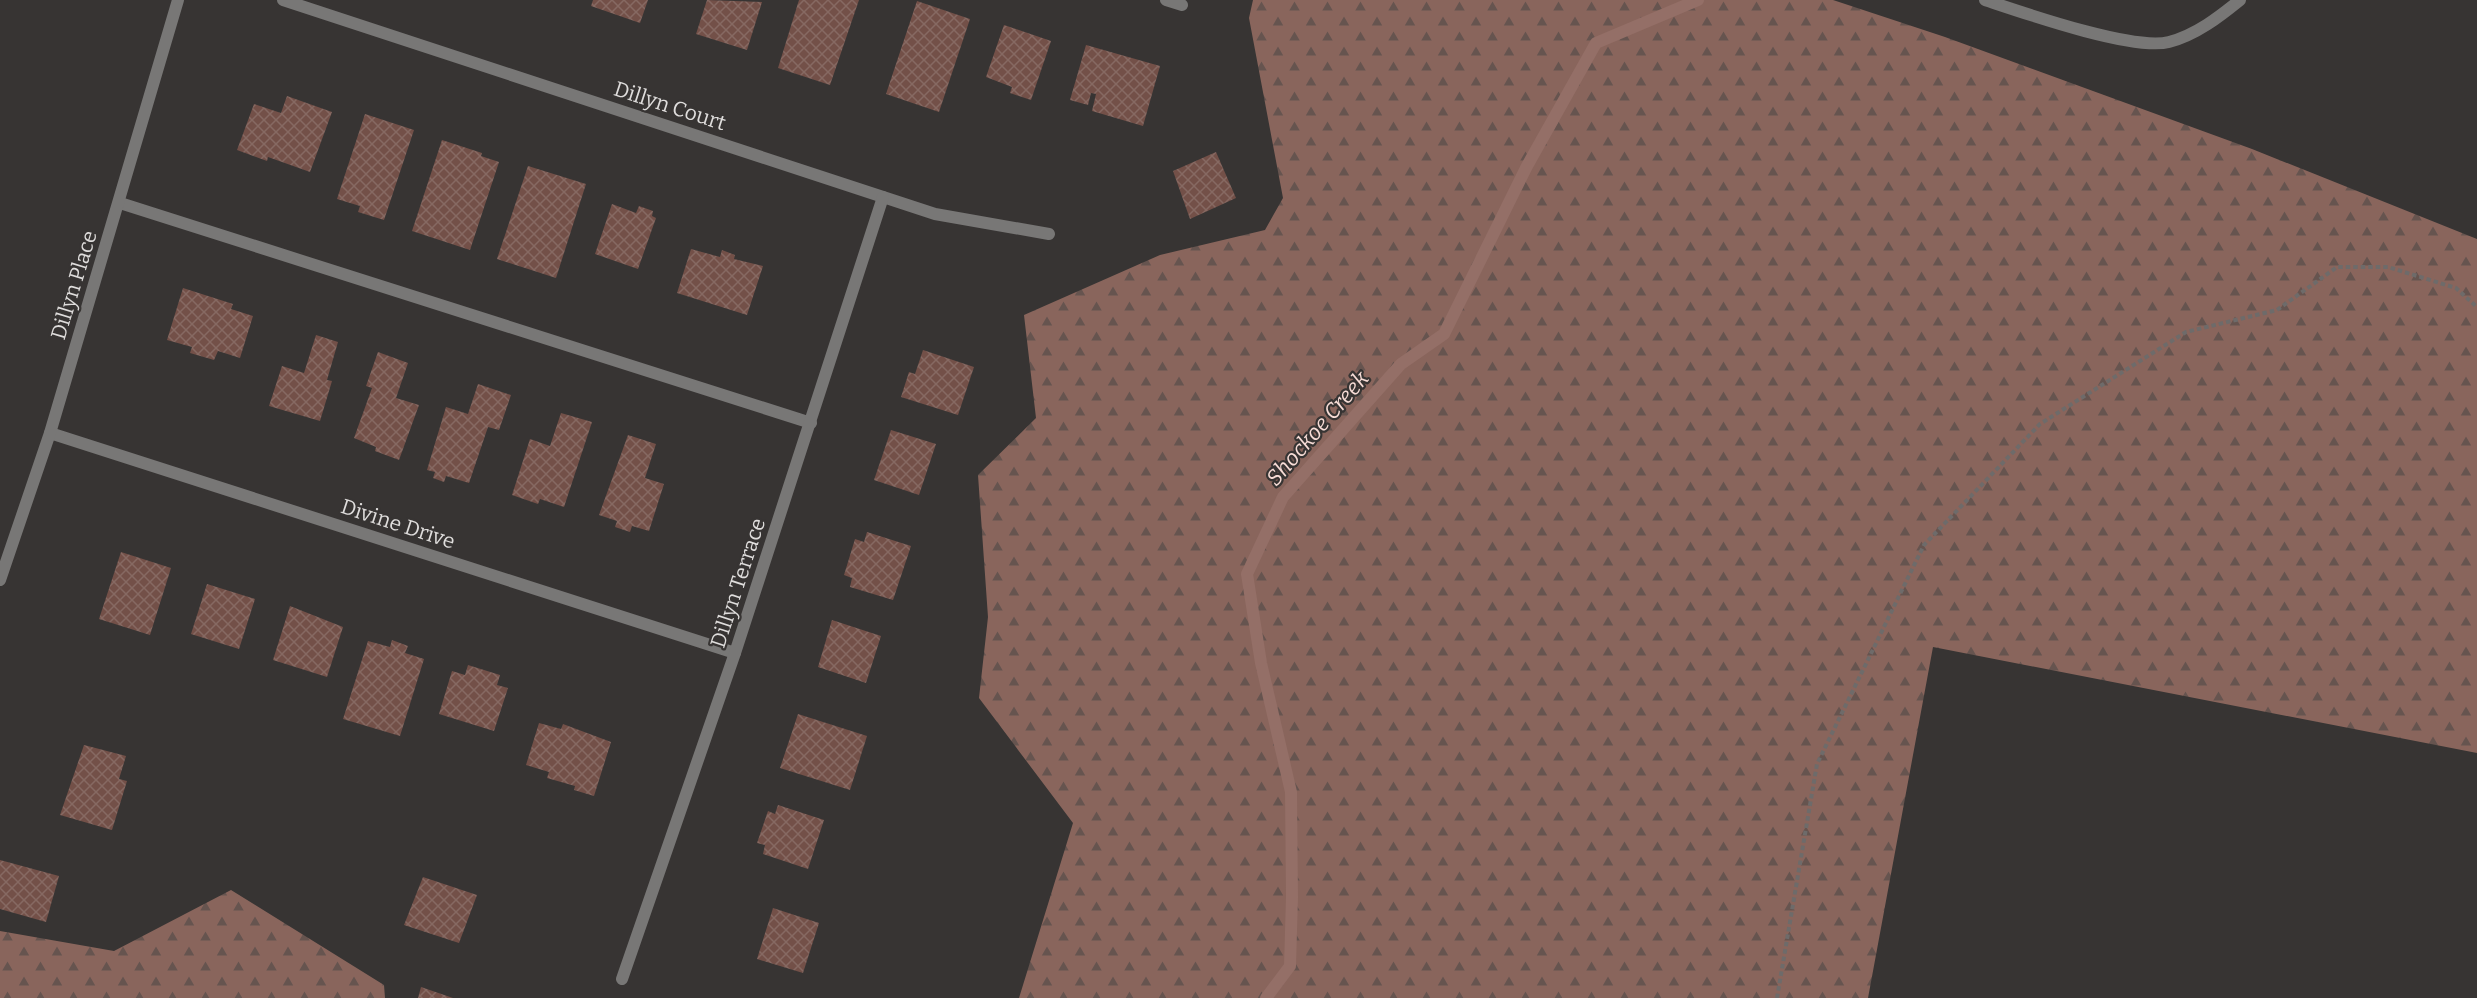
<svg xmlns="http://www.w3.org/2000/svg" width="2477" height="998" viewBox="0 0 2477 998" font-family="Bitter,serif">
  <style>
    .forest { fill: url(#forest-firs) }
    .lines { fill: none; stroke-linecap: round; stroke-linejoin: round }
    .stream { stroke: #946f67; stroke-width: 12 }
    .building { fill: url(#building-cross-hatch) }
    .path { stroke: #6e6b6a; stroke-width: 4; stroke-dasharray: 4.5 3; stroke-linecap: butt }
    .service { stroke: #787776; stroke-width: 12 }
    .minor { stroke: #787776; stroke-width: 12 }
    .labels { text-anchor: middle; stroke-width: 4.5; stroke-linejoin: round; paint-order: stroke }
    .street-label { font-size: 21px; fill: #dfdddc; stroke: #373433 }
    .water-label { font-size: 22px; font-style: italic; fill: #f8ddd7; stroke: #373433 }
  </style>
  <defs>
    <pattern id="forest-firs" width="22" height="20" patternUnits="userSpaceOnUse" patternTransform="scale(1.5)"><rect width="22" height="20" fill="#89655c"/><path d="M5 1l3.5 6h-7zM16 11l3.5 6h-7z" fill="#66544f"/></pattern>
    <pattern id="building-cross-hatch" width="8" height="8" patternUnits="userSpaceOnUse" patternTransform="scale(1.5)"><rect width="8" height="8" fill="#735048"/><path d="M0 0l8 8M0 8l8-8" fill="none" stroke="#866962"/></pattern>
  </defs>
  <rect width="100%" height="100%" fill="#373433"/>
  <g class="forest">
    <path d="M1253,0H1833L1945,37L2252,149L2477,239V753L1933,647L1868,998H1019L1073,823L979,698L988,617L978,475L1036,418L1024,315L1160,255L1265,230L1283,198L1249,18Z"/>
    <path d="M231,890L384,985L385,998H0V931L114,951Z"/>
  </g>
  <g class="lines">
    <path class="stream" d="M1266,998L1290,966L1292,897L1291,792L1261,663L1247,574L1283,497L1401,364L1444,334L1527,166L1596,43L1698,0"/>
  </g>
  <g class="building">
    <path d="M593,0H648L640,23L591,6Z"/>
    <path d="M707,0L762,2L747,50L696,34Z"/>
    <path d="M799,0H859L830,85L778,68Z"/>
    <path d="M917,1L970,19L939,112L886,94Z"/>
    <path d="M1004,25L1051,41L1031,100L1010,93L1012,87L986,77Z"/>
    <path d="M1086,45L1160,66L1143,126L1092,111L1096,94L1091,93L1088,105L1070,100Z"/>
    <path d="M287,96L332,112L310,172L268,157L267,161L237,150L254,104L281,113Z"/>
    <path d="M365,114L414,130L384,220L358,212L360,206L337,199Z"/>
    <path d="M442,140L482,153L481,156L499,162L470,250L412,231Z"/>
    <path d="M1216,152L1236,198L1190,219L1173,171Z"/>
    <path d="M528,166L586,184L556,278L497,259Z"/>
    <path d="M612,204L636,213L639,206L653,211L652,216L656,218L638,269L595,254Z"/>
    <path d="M691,249L720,257L722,250L735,255L734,259L763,266L747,315L677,293Z"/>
    <path d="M183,288L233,304L231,309L253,316L240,358L218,351L214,360L190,353L192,347L167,340Z"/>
    <path d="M316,335L338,342L327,380L332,381L320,421L269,406L282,366L304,373Z"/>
    <path d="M923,350L974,367L958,415L901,397L909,372L915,374Z"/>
    <path d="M378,352L408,363L396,398L419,405L399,460L375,451L376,447L354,438L372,388L366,386Z"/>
    <path d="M478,384L511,395L499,430L488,427L469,483L446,476L444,482L433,478L435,472L427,470L446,407L468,414Z"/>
    <path d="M561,413L592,422L564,507L540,499L538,504L512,495L530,439L550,446Z"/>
    <path d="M891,430L936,444L919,495L874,480Z"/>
    <path d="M628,435L656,444L645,478L664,484L649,531L632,526L630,532L615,527L617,521L599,515Z"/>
    <path d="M867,532L911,546L893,600L850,587L852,578L844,575L855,539L864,542Z"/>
    <path d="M121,552L171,568L150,635L99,619Z"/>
    <path d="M207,584L255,599L239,649L191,634Z"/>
    <path d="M290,606L343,627L327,677L273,660Z"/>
    <path d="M832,620L881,636L866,683L818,667Z"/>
    <path d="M392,640L408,646L405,653L424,659L400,736L343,719L368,641L390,647Z"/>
    <path d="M468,665L500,675L497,685L508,688L494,731L439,714L452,671L465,675Z"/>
    <path d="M798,714L867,736L850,790L780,768Z"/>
    <path d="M539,723L561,729L563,724L611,742L594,796L574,790L575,786L547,778L549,772L526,765Z"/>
    <path d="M84,745L126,756L119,779L127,781L112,830L60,815Z"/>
    <path d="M778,805L824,820L808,869L763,854L765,845L757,843L768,811L775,814Z"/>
    <path d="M0,860L59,876L46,922L0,909Z"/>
    <path d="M423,877L477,895L459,943L404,925Z"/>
    <path d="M773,908L819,923L803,973L757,959Z"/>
    <path d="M421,987L453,998H418Z"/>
  </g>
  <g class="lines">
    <path class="path" d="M1777,998L1817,764L1924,545L2040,424L2186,332L2277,310L2337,267H2388L2456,288L2477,307"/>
    <g class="service">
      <path d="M1166,0L1182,5"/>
      <path d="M120,203L811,423"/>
    </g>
    <g class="minor">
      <path d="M283,0L935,214L1049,234"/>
      <path d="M1985,0C2024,13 2133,51 2169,42C2196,35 2219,17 2240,0"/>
      <path d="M50,433L735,653"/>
      <path d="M0,580L50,433L178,0"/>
      <path d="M622,979L735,653L883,197"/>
    </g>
  </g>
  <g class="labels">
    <g class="street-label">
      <text transform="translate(670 106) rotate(18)" y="7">Dillyn Court</text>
      <text transform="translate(74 285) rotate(-73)" y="7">Dillyn Place</text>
      <text transform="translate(398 524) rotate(18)" y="7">Divine Drive</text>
      <text transform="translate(738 583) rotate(-72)" y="7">Dillyn Terrace</text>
    </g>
    <g class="water-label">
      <text transform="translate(1317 428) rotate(-49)" y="8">Shockoe Creek</text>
    </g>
  </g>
</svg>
